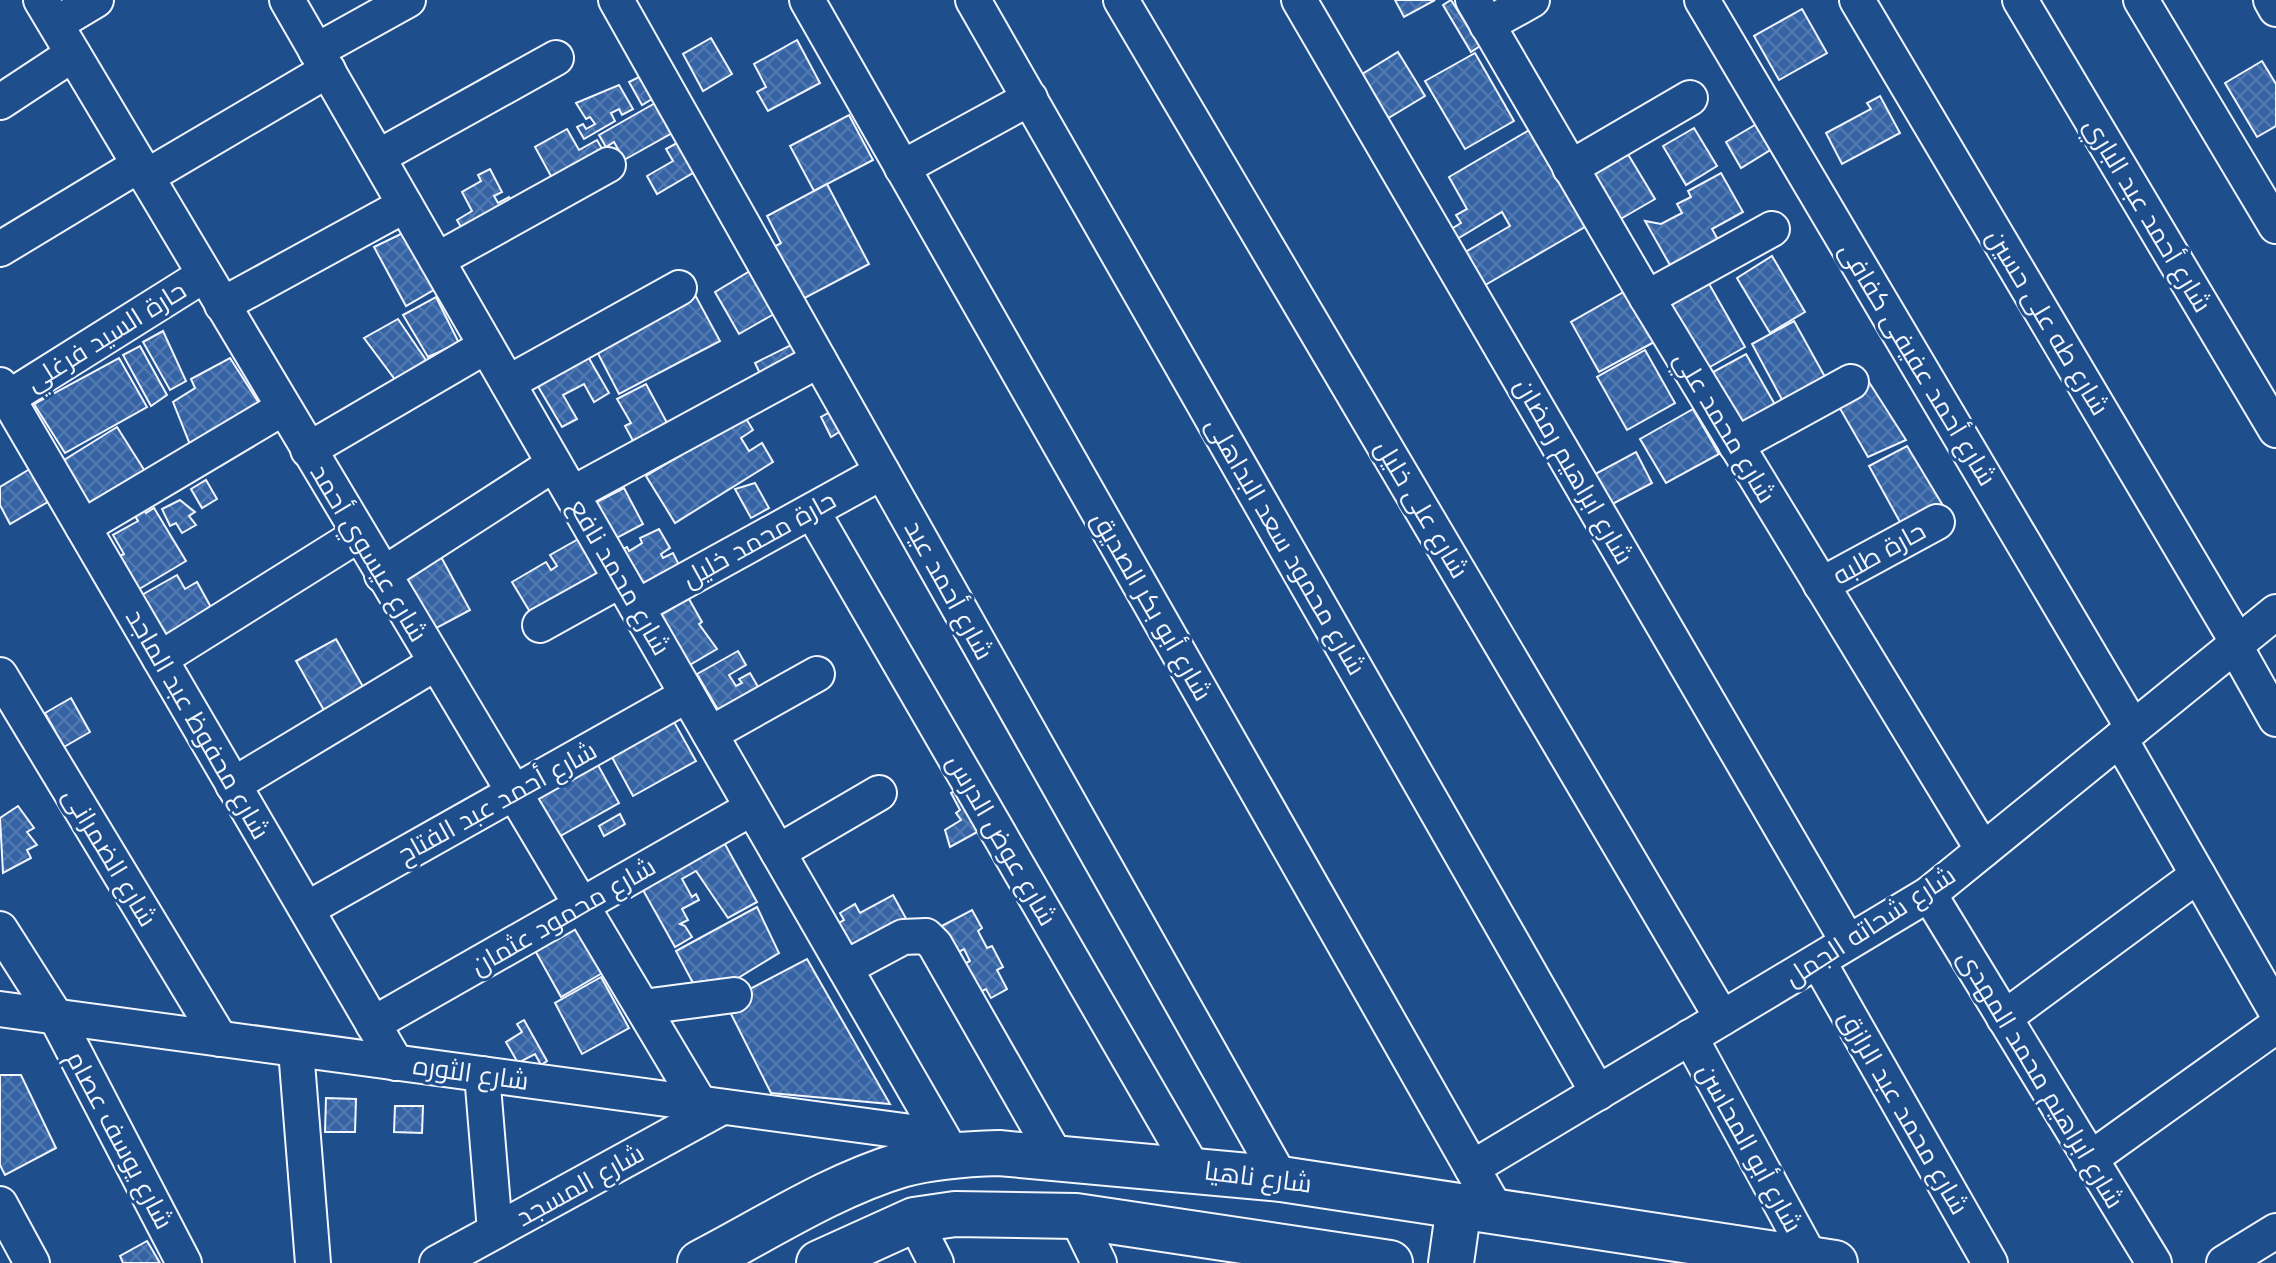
<svg xmlns="http://www.w3.org/2000/svg" width="2276" height="1263" viewBox="0 0 2276 1263" font-family="Helvetica,Cairo,sans-serif">
  <style>
    .building { fill: url(#building-cross-hatch); stroke: #f2f6ff; stroke-width: 2 }
    .lines { fill: none; stroke-linecap: round; stroke-linejoin: round }
    .minor-casing { stroke: #f2f6ff; stroke-width: 38 }
    .secondary-casing { stroke: #f2f6ff; stroke-width: 48 }
    .minor { stroke: #1f4e8c; stroke-width: 34 }
    .secondary { stroke: #1f4e8c; stroke-width: 44 }
    .labels { text-anchor: middle; stroke-width: 6; stroke-linejoin: round; paint-order: stroke }
    .street-label { font-size: 26px; fill: #f2f6ff; stroke: #1f4e8c }
  </style>
  <defs>
    <pattern id="building-cross-hatch" width="8" height="8" patternUnits="userSpaceOnUse" patternTransform="scale(2)"><rect width="8" height="8" fill="#3563a3"/><path d="M0 0l8 8M0 8l8-8" fill="none" stroke="#537ab1"/></pattern>
  </defs>
  <rect width="100%" height="100%" fill="#1f4e8c"/>
  <g class="building">
    <path d="M1395,0H1435L1404,17Z"/>
    <path d="M1451,0L1480,46L1471,52L1443,5Z"/>
    <path d="M1802,9L1827,53L1779,80L1754,36Z"/>
    <path d="M711,38L732,74L703,91L683,54Z"/>
    <path d="M797,40L820,83L768,111L757,92L766,87L754,64Z"/>
    <path d="M1398,52L1425,96L1380,123L1354,79Z"/>
    <path d="M1475,53L1514,121L1465,149L1425,81Z"/>
    <path d="M2262,61L2276,84V126L2257,137L2225,83Z"/>
    <path d="M645,74L657,96L642,105L629,82Z"/>
    <path d="M619,85L633,109L622,115L619,109L611,113L615,121L584,139L577,127L583,124L586,129L595,124L590,117L586,119L576,103Z"/>
    <path d="M1880,96L1900,133L1842,164L1826,133L1871,109L1867,103Z"/>
    <path d="M664,98L681,128L624,160L614,142L606,147L599,135Z"/>
    <path d="M849,115L873,160L814,191L790,146Z"/>
    <path d="M1765,119L1780,144L1741,168L1726,142Z"/>
    <path d="M1694,128L1717,166L1686,185L1663,146Z"/>
    <path d="M567,129L579,150L597,140L609,161L558,189L535,147Z"/>
    <path d="M1531,129L1585,227L1475,291L1455,258L1510,226L1502,212L1454,241L1448,231L1461,223L1456,215L1467,209L1449,177Z"/>
    <path d="M688,137L705,166L657,194L647,176L673,161L666,149Z"/>
    <path d="M1623,146L1655,199L1612,224L1581,170Z"/>
    <path d="M490,169L502,192L494,196L498,203L509,197L517,212L468,239L457,220L472,211L462,192L481,181L478,175Z"/>
    <path d="M1721,173L1743,212L1712,229L1722,247L1675,274L1645,221L1661,224L1682,213L1677,204L1691,197L1688,191Z"/>
    <path d="M827,184L869,264L801,300L774,247L781,243L767,216Z"/>
    <path d="M407,231L439,287L406,306L374,247Z"/>
    <path d="M1772,256L1805,312L1770,333L1737,278Z"/>
    <path d="M760,265L774,289L763,295L774,314L739,334L715,292Z"/>
    <path d="M1708,282L1745,347L1703,371L1666,307Z"/>
    <path d="M1627,290L1656,341L1599,372L1571,322Z"/>
    <path d="M694,293L720,341L619,394L594,346Z"/>
    <path d="M436,297L459,343L428,357L403,315Z"/>
    <path d="M398,319L430,366L399,385L364,338Z"/>
    <path d="M1794,321L1829,384L1786,407L1752,344Z"/>
    <path d="M163,331L186,381L170,390L143,342Z"/>
    <path d="M797,342L807,363L765,384L755,363Z"/>
    <path d="M140,346L167,395L151,406L123,355Z"/>
    <path d="M583,348L609,393L594,402L584,384L563,395L577,419L562,427L533,378Z"/>
    <path d="M1645,350L1675,403L1627,430L1597,377Z"/>
    <path d="M1746,354L1777,408L1737,430L1706,376Z"/>
    <path d="M119,358L147,407L65,453L34,404Z"/>
    <path d="M230,358L259,403L222,424L227,433L193,452L173,402L195,388L191,379Z"/>
    <path d="M1867,379L1906,440L1868,457L1838,405Z"/>
    <path d="M646,384L672,432L638,450L625,426L631,423L617,399Z"/>
    <path d="M839,407L849,426L831,437L821,417Z"/>
    <path d="M1693,409L1719,454L1666,483L1640,439Z"/>
    <path d="M745,417L753,430L741,438L749,451L762,443L773,462L675,523L646,476Z"/>
    <path d="M117,427L148,476L88,516L56,465Z"/>
    <path d="M1907,446L1945,509L1905,531L1869,466Z"/>
    <path d="M1636,452L1652,483L1603,509L1586,479Z"/>
    <path d="M38,464L58,496L10,524L0,505V487Z"/>
    <path d="M206,480L217,499L202,508L191,489Z"/>
    <path d="M755,483L769,508L751,518L735,489Z"/>
    <path d="M624,488L643,524L611,541L591,505Z"/>
    <path d="M180,500L195,512L189,516L196,525L182,533L176,523L170,526L162,509Z"/>
    <path d="M140,501L146,513L154,508L186,561L136,591L116,558L124,554L113,535L138,521L130,508Z"/>
    <path d="M659,529L670,548L661,554L663,558L673,553L685,577L638,604L610,555L627,547L629,551L642,543L640,538Z"/>
    <path d="M589,533L614,576L536,622L512,582L546,562L551,570L557,566L550,555Z"/>
    <path d="M440,555L470,610L429,632L399,577Z"/>
    <path d="M177,575L185,589L197,582L213,611L165,639L140,596Z"/>
    <path d="M689,599L702,622L699,624L717,649L688,666L650,621Z"/>
    <path d="M336,639L366,692L326,714L296,661Z"/>
    <path d="M738,651L746,665L729,675L736,686L742,683L739,679L750,673L761,692L721,715L697,674Z"/>
    <path d="M71,698L90,732L64,747L45,713Z"/>
    <path d="M669,713L696,761L633,796L607,748Z"/>
    <path d="M594,758L619,803L548,843L523,798Z"/>
    <path d="M967,784L990,825L950,847L945,830L961,820L956,813L960,810L951,793Z"/>
    <path d="M18,806L34,828L27,832L37,845L27,850L31,858L3,873L0,818Z"/>
    <path d="M620,814L625,824L604,836L599,826Z"/>
    <path d="M721,837L757,902L728,918L696,871L682,879L692,897L696,894L699,900L682,909L688,920L680,924L685,926L692,937L675,947L639,883Z"/>
    <path d="M893,895L908,922L850,954L835,925L844,920L840,913L855,904L860,913Z"/>
    <path d="M757,907L779,953L702,1000L676,951Z"/>
    <path d="M972,910L982,928L978,931L987,948L992,946L1003,967L997,970L1007,989L991,998L986,989L970,997L954,969L970,961L964,949L951,956L936,929Z"/>
    <path d="M576,923L604,972L561,997L533,947Z"/>
    <path d="M807,959L890,1104L771,1093L725,1002Z"/>
    <path d="M601,977L629,1028L582,1054L555,1003Z"/>
    <path d="M524,1020L547,1061L541,1065L535,1054L518,1063L506,1042L522,1032L517,1024Z"/>
    <path d="M0,1075H21L56,1148L5,1175L0,1165Z"/>
    <path d="M326,1098L356,1099L355,1132H325Z"/>
    <path d="M395,1106H423L422,1133L394,1132Z"/>
    <path d="M147,1241L160,1263H123L120,1256Z"/>
  </g>
  <g class="lines">
    <g class="minor-casing">
      <g id="minor">
        <path d="M41,0L700,1104"/>
        <path d="M287,0L952,1154"/>
        <path d="M616,0L1281,1179"/>
        <path d="M807,0L1497,1212"/>
        <path d="M973,0L1598,1093"/>
        <path d="M1121,0L1722,1018"/>
        <path d="M1299,0L1848,942"/>
        <path d="M1473,0L1647,298L1983,850"/>
        <path d="M1702,0L2133,728"/>
        <path d="M1857,0L2238,643"/>
        <path d="M2020,0L2276,430"/>
        <path d="M2141,0L2276,226"/>
        <path d="M2271,0L2276,9"/>
        <path d="M56,24L96,0"/>
        <path d="M1487,25L1532,0"/>
        <path d="M316,51L408,0"/>
        <path d="M0,102L73,54"/>
        <path d="M378,157L556,58"/>
        <path d="M902,168L1030,98"/>
        <path d="M1570,168L1690,98"/>
        <path d="M146,177L328,70"/>
        <path d="M0,249L139,165"/>
        <path d="M437,260L608,165"/>
        <path d="M1647,298L1772,229"/>
        <path d="M222,305L405,205"/>
        <path d="M508,383L679,288"/>
        <path d="M0,385L396,1063"/>
        <path d="M8,398L204,275"/>
        <path d="M1736,445L1851,382"/>
        <path d="M308,450L486,346"/>
        <path d="M572,494L819,360"/>
        <path d="M812,511L1193,1169"/>
        <path d="M83,527L283,408"/>
        <path d="M382,575L554,464"/>
        <path d="M1821,585L1937,522"/>
        <path d="M637,607L882,472"/>
        <path d="M540,625L621,580"/>
        <path d="M2235,646L2276,719"/>
        <path d="M160,659L358,535"/>
        <path d="M0,675L220,1039"/>
        <path d="M710,734L817,674"/>
        <path d="M2120,739L2276,1011"/>
        <path d="M233,785L434,664"/>
        <path d="M778,852L879,793"/>
        <path d="M1929,894L2154,1263"/>
        <path d="M307,909L687,695"/>
        <path d="M0,929L56,1017L184,1263"/>
        <path d="M1818,961L1990,1263"/>
        <path d="M845,968L903,937L926,936L935,945L1056,1157"/>
        <path d="M643,1007L734,995"/>
        <path d="M0,1009L941,1136"/>
        <path d="M2004,1018L2198,875"/>
        <path d="M373,1024L752,808"/>
        <path d="M1690,1037L1811,1259"/>
        <path d="M296,1050L313,1263"/>
        <path d="M482,1074L495,1231"/>
        <path d="M2090,1159L2276,1026"/>
        <path d="M1472,1168L1929,894L2276,612"/>
        <path d="M0,1204L32,1263"/>
        <path d="M1076,1216L1099,1263"/>
        <path d="M914,1220L936,1263"/>
        <path d="M437,1263L722,1107"/>
        <path d="M2224,1263L2276,1231"/>
      </g>
    </g>
    <g class="secondary-casing">
      <g id="secondary">
        <path d="M700,1263C764,1230 831,1186 901,1165C933,1156 966,1154 999,1153L1281,1179L1835,1263"/>
        <path d="M819,1263L914,1220L955,1214L1076,1216L1390,1263"/>
        <path d="M1451,1263L1459,1206"/>
      </g>
    </g>
    <use href="#minor" class="minor"/>
    <use href="#secondary" class="secondary"/>
  </g>
  <g class="labels">
    <g class="street-label">
      <text transform="translate(2148 215) rotate(59)" y="9">شارع أحمد عبد الباري</text>
      <text transform="translate(2048 322) rotate(59)" y="9">شارع طه على حسين</text>
      <text transform="translate(106 336) rotate(-32)" y="9">حارة السيد فرغلي</text>
      <text transform="translate(1918 364) rotate(59)" y="9">شارع أحمد عفيفى كفافى</text>
      <text transform="translate(1725 427) rotate(59)" y="9">شارع محمد علي</text>
      <text transform="translate(1574 471) rotate(60)" y="9">شارع ابراهيم رمضان</text>
      <text transform="translate(1422 509) rotate(59)" y="9">شارع على خليل</text>
      <text transform="translate(759 539) rotate(-29)" y="9">حارة محمد خليل</text>
      <text transform="translate(1286 546) rotate(60)" y="9">شارع محمود سعد البداهلى</text>
      <text transform="translate(369 553) rotate(59)" y="9">شارع عيسوي أحمد</text>
      <text transform="translate(1879 553) rotate(-29)" y="9">حارة طلبه</text>
      <text transform="translate(620 577) rotate(60)" y="9">شارع محمد نافع</text>
      <text transform="translate(949 590) rotate(61)" y="9">شارع أحمد عيد</text>
      <text transform="translate(1152 606) rotate(60)" y="9">شارع أبو بكر الصديق</text>
      <text transform="translate(198 724) rotate(60)" y="9">شارع محفوظ عبد الماجد</text>
      <text transform="translate(497 802) rotate(-29)" y="9">شارع أحمد عبد الفتاح</text>
      <text transform="translate(1002 840) rotate(60)" y="9">شارع عوض الدرس</text>
      <text transform="translate(110 857) rotate(59)" y="9">شارع الضمرانى</text>
      <text transform="translate(563 916) rotate(-30)" y="9">شارع محمود عثمان</text>
      <text transform="translate(1870 926) rotate(-33)" y="9">شارع شحاته الجمل</text>
      <text transform="translate(471 1073) rotate(8)" y="9">شارع الثوره</text>
      <text transform="translate(2041 1079) rotate(59)" y="9">شارع ابراهيم محمد المهدى</text>
      <text transform="translate(1904 1112) rotate(60)" y="9">شارع محمد عبد الرازق</text>
      <text transform="translate(120 1140) rotate(62)" y="9">شارع يوسف عصام</text>
      <text transform="translate(1750 1148) rotate(61)" y="9">شارع أبو المحاسن</text>
      <text transform="translate(1258 1177) rotate(7)" y="9">شارع ناهيا</text>
      <text transform="translate(580 1185) rotate(-29)" y="9">شارع المسجد</text>
    </g>
  </g>
</svg>
